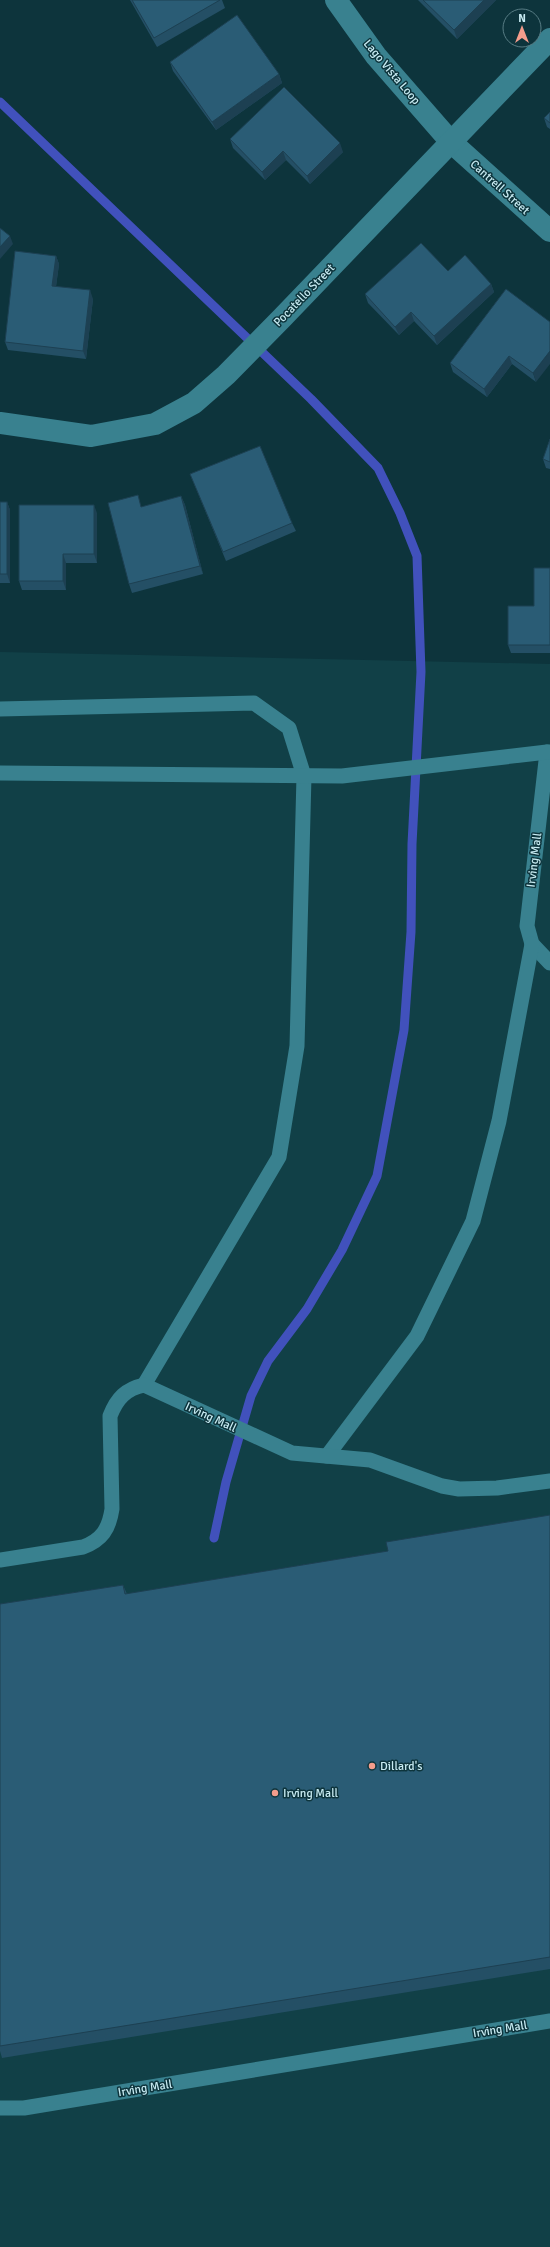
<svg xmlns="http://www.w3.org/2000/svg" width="550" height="2247" viewBox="0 0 550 2247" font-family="Signika,sans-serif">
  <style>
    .built { fill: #114047 }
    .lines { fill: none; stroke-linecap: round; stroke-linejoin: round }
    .stream { stroke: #4151bc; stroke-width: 9 }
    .service { stroke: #39818f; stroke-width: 15 }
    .minor { stroke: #39818f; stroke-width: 22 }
    .wall { fill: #244f65 }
    .shaded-wall { fill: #1d4052 }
    .building { fill: #2a5c75; stroke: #1d4052 }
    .poi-dot { fill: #f49d8c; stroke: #0d343c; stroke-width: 1.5 }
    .labels { text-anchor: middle; stroke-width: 3; stroke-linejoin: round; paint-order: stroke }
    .street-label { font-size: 12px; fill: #c8ebf2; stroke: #0d343c }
    .poi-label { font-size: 12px; fill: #c8ebf2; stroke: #0d343c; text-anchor: start }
  </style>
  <rect width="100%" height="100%" fill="#0d343c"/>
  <path class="built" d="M0,652L550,664V2247H0Z"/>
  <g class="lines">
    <path class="stream" d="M0,102L311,399L378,468L400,513L417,556L421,672L412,844L411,932L404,1030L377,1176L342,1250L307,1309L268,1361L251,1396L226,1482L214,1538"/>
    <g class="service">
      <path d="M0,709L254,703L289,728L304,776L297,1046L279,1157L144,1385"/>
      <path d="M550,752H547L527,926L532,944L550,963"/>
      <path d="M0,773L342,776L547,752"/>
      <path d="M327,1456L417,1336L473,1221L499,1121L532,944"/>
      <path d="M0,1560L83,1547C102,1540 109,1529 112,1509L110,1416C117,1398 126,1389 144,1385L292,1453L370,1460L442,1486L459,1489L497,1488L550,1481"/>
      <path d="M0,2108H24L550,2021"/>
    </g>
    <g class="minor">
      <path d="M336,0L376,56L451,142L550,231"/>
      <path d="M0,423L91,436L155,424L194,403L226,375L282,318L550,39"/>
    </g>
  </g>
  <g class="wall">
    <path d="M130,0H222L225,8L157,47Z"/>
    <path d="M418,0H496L457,39Z"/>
    <path d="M170,62L279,74L282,83L216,130L173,71Z"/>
    <path d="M550,112V129L547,127L544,118Z"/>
    <path d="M230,139L343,152L310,184L286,160L265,180L233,148Z"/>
    <path d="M56,256L59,264L56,286L93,299L86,359L8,350L5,342Z"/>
    <path d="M448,271L491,284L494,292L437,345L414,321L399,335L368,303L365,294Z"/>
    <path d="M506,289L536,382L512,364L487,397L453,372L450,363Z"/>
    <path d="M550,439V469L546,468L543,459Z"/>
    <path d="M190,474L292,523L296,531L226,561Z"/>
    <path d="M181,496L185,505L203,574L132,593L129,584L142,507Z"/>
    <path d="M0,502H7L10,510V583H0Z"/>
    <path d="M97,513V563H66V590H22L19,581Z"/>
    <path d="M550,568V653H511L508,645L534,606Z"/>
    <path d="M550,1515V1969L2,2058L0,2051V1604L123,1585L127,1594L388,1551Z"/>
  </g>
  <g class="shaded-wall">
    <path d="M484,0H496L457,39L454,30Z"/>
    <path d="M279,74L282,83L216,130L212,122Z"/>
    <path d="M340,143L343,152L310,184L307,176Z"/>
    <path d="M283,151L286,160L265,180L262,172Z"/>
    <path d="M10,236L13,244L0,259V247Z"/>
    <path d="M56,256L59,264L55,295L52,286Z"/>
    <path d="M491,284L494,292L437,345L434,336Z"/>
    <path d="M90,290L93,299L86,359L83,351Z"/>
    <path d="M411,312L414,321L399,335L395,327Z"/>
    <path d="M550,351V364L536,382L533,373Z"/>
    <path d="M509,356L512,364L487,397L484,389Z"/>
    <path d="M181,496L185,505L203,574L200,566Z"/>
    <path d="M7,502L10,510V583L7,574Z"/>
    <path d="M94,505L97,513V563L94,554Z"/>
    <path d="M63,554L66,563V590L63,581Z"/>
  </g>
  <g class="building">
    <path d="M132,0H220L154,38Z"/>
    <path d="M423,0H484L454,30Z"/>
    <path d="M237,15L279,74L212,122L170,62Z"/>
    <path d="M284,87L340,143L307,176L283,151L262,172L230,139Z"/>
    <path d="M550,112V123L544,118Z"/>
    <path d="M0,228L10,236L0,247Z"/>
    <path d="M421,243L448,271L465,255L491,284L434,336L411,312L395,327L365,294Z"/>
    <path d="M15,251L56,256L52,286L90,290L83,351L5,342Z"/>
    <path d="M506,289L550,322V351L533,373L509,356L484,389L450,363Z"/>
    <path d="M550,439V462L543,459Z"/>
    <path d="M260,446L292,523L223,552L190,474Z"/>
    <path d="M138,495L141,507L181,496L200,566L129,584L108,503Z"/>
    <rect x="0" y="502" width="7" height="72"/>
    <path d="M19,505H94V554H63V581H19Z"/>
    <path d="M534,568H550V645H508V606H534Z"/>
    <path d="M550,1515V1957L0,2046V1604L123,1585L125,1594L388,1551L386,1542Z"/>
  </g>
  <g class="poi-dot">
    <circle cx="372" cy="1766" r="4"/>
    <circle cx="275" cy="1793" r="4"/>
  </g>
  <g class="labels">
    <g class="street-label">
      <text transform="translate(392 72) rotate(50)" y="4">Lago Vista Loop</text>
      <text transform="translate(500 187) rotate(42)" y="4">Cantrell Street</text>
      <text transform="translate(304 295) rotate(-46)" y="4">Pocatello Street</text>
      <text transform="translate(534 860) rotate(-83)" y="4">Irving Mall</text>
      <text transform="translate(211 1417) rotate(25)" y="4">Irving Mall</text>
      <text transform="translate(500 2029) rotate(-9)" y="4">Irving Mall</text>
      <text transform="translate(145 2088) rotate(-9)" y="4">Irving Mall</text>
    </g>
    <g class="poi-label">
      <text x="380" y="1770">Dillard's</text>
      <text x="283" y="1797">Irving Mall</text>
    </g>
  </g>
  <g transform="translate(522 28)"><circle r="19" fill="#0d343c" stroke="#587d85"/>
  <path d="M0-3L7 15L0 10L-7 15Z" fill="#f49d8c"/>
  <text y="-6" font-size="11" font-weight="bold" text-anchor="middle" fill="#c8ebf2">N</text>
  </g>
</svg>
